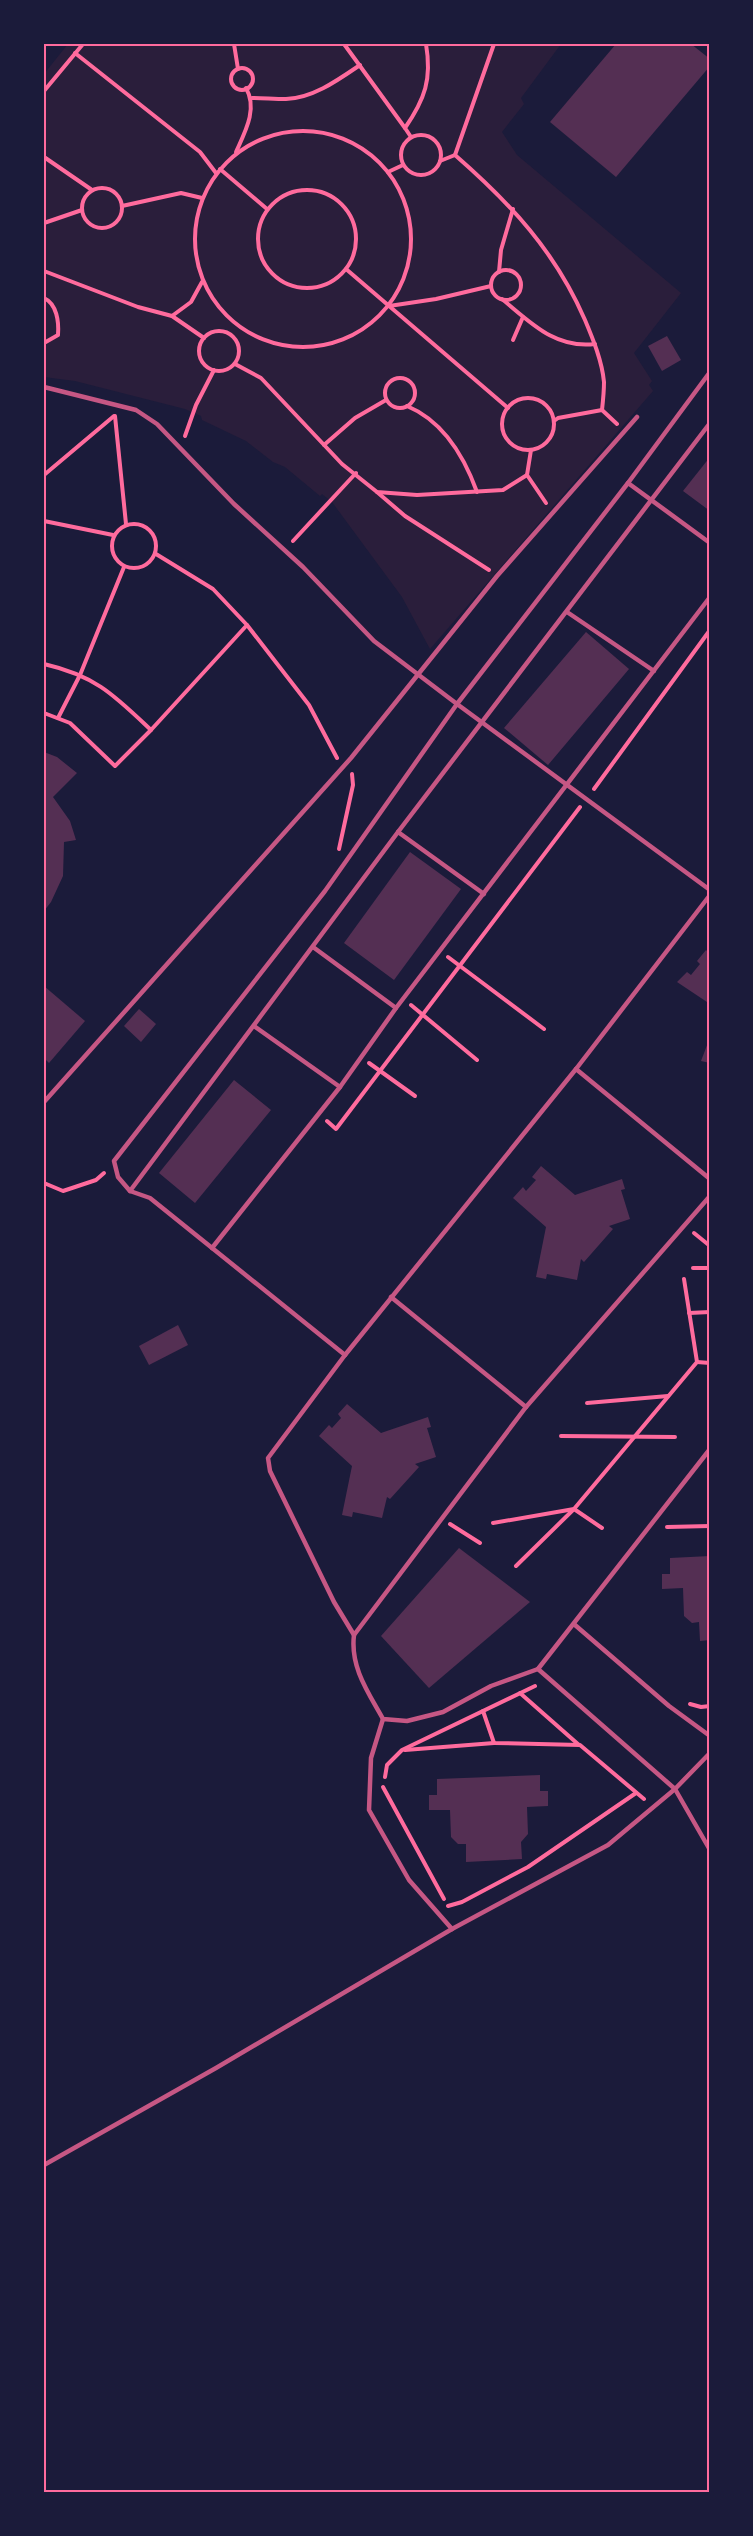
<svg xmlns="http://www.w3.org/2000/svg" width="753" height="2536" viewBox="0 0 753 2536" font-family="'PT Sans Narrow',sans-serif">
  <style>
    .green { fill: #2a1e3b }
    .building { fill: #542f53 }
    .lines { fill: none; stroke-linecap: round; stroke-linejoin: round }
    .path { stroke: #ff6b9d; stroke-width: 4 }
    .service { stroke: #c65784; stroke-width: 4.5 }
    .neatline { fill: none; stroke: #ff6b9d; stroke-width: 2 }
  </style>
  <rect width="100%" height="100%" fill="#1b1b3a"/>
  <path class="green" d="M68,44H561L521,98L524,104L502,132L517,155L681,293L634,353L652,381L649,385L653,391L430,649L402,597L332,502L322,494L320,496L285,467L273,462L246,441L202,420L201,416L185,409L75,381L44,377V74Z"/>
  <g class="building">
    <path d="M616,44H691L710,59V66L616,177L550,122Z"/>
    <path d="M667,336L681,360L662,371L648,346Z"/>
    <path d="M710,457V511L683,491Z"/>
    <path d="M586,632L629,669L548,765L504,728Z"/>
    <path d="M44,752L57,757L77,773L53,797L70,821L76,840L64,842L63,876L51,902L44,911Z"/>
    <path d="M410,852L461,889L394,980L344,943Z"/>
    <path d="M706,950L710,954V1004L677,982L687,972L691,975L700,964L697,961Z"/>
    <path d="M44,986L85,1021L49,1063L44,1058Z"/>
    <path d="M139,1009L156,1024L141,1042L124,1026Z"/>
    <path d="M709,1040H710V1063L701,1061Z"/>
    <path d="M234,1080L271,1110L195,1203L159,1173Z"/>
    <path d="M541,1166L575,1195L622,1179L625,1189L621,1190L630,1219L609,1226L613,1229L584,1262L581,1259L577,1280L547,1274L546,1279L536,1277L546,1227L513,1198L523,1187L526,1191L536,1180L532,1177Z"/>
    <path d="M178,1325L188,1345L149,1365L139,1346Z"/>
    <path d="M347,1404L381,1433L428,1417L431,1427L427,1428L436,1457L415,1464L419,1467L390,1499L387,1497L382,1518L353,1512L352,1517L342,1515L352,1466L319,1436L329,1425L332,1428L341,1418L338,1414Z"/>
    <path d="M459,1548L530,1602L429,1688L381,1636Z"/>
    <path d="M710,1556V1640L700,1641L699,1622L692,1623L684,1616L683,1588L662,1589V1574H670V1558Z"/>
    <path d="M540,1775V1791H548V1806L527,1807L528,1834L521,1842L522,1859L466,1862V1844H458L451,1837L450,1810H429V1795H437V1779Z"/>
  </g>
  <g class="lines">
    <g class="path">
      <path d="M234,44L238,69"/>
      <path d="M344,44L405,128"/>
      <path d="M494,44L455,155C511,204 555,251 585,320C593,339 602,361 604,382C604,391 603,401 602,410L617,424"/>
      <path d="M75,53L200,152L216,173"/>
      <circle cx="242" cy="79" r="11"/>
      <path d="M44,91L83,44"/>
      <path d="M252,98C263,98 274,99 286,99C313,98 338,80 360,65"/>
      <circle cx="303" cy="239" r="108"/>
      <circle cx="421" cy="155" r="20"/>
      <path d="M411,137L405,128C425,99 432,79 426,44"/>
      <path d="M236,152C245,132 258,109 246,88"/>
      <path d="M44,157L92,190"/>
      <path d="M440,161L455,155"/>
      <path d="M220,169L267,209"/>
      <path d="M388,172L403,165"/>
      <circle cx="102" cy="208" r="20"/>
      <circle cx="307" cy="239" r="49"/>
      <path d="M122,206L181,193L202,198"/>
      <path d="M44,223L82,210"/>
      <path d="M346,269L508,408"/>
      <circle cx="506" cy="285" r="15"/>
      <path d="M44,271L138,307L172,316L191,302L202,282"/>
      <path d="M499,272L501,250L513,209"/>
      <path d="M44,298C57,304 59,322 58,335L44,343"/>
      <path d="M502,299C530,322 555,349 595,344"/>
      <path d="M389,306L436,299L491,286"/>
      <path d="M172,316L204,338"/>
      <circle cx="219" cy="351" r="20"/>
      <path d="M513,340L523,317"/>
      <path d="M235,364L261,378L342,464L377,492L417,495L503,490L527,475"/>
      <circle cx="400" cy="393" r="15"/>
      <circle cx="528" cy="424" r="26"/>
      <path d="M407,406C443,421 464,456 477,492"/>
      <path d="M115,416L126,524"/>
      <path d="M554,421L558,418L602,410"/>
      <path d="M185,436L196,405L214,370"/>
      <path d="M324,445L355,418L386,400"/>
      <path d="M531,450L527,475L546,503"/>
      <path d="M44,475L114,416"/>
      <path d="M377,492L405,516L489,570"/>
      <path d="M44,521L113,535"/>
      <circle cx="134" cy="546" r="22"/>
      <path d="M293,541L356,473"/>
      <path d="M247,625L309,705L337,758"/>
      <path d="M44,664C96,676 114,695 151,730L247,625L213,589L156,554"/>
      <path d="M44,713L70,723L115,766L151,730"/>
      <path d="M58,718L80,675L124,567"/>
      <path d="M594,789L710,630"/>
      <path d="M339,849L353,785L352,774"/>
      <path d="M448,957L544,1029"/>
      <path d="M411,1005L477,1060"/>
      <path d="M369,1063L415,1096"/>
      <path d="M327,1121L336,1129L580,807"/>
      <path d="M44,1183L63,1191L96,1180L104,1173"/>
      <path d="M694,1233L710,1246"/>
      <path d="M693,1268H710"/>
      <path d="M689,1313L710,1312"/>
      <path d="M697,1362L710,1363"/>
      <path d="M587,1403L668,1396"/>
      <path d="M561,1436L675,1437"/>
      <path d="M493,1523L574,1509L697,1362L684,1279"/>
      <path d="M450,1524L480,1543"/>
      <path d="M667,1527L710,1526"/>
      <path d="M516,1566L574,1509L602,1528"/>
      <path d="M520,1693L579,1745"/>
      <path d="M690,1704L701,1707L710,1706"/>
      <path d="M483,1711L494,1743L580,1745L644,1799"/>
      <path d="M405,1750L494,1743"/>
      <path d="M385,1777L387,1765L402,1750L535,1686"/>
      <path d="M383,1787L444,1899"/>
      <path d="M448,1906L462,1902L528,1867L636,1793"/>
    </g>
    <g class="service">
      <path d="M44,387L136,410L157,424L234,504L303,567L374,641L457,704L628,483L710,372"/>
      <path d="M628,483L710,543"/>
      <path d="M567,612L654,671"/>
      <path d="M398,832L484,894"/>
      <path d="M710,895L576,1069L345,1355L268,1458L270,1471L334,1602L354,1635L526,1407L710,1196"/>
      <path d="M313,947L396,1008"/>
      <path d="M254,1026L340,1087"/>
      <path d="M576,1069L710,1179"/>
      <path d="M44,1102L351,758L497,576L637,417"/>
      <path d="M130,1191L118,1177L114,1161L325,891L457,704L710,890"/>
      <path d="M212,1248L340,1087L396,1008L710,597"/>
      <path d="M391,1297L526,1407"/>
      <path d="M345,1355L150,1198L130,1191L398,832L710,423"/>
      <path d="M575,1625L669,1706L710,1736"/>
      <path d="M354,1635C350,1667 368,1692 383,1719L407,1721L443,1712L491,1686L538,1669L710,1449"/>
      <path d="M538,1669L675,1789L710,1850"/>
      <path d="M383,1719L371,1758L369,1810L409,1880L452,1929"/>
      <path d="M44,2165L216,2068L452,1929L608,1845L675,1789L710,1753"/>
    </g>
  </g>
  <rect width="753" height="2536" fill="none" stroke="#1b1b3a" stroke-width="90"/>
  <rect x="45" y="45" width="663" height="2446" class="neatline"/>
</svg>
